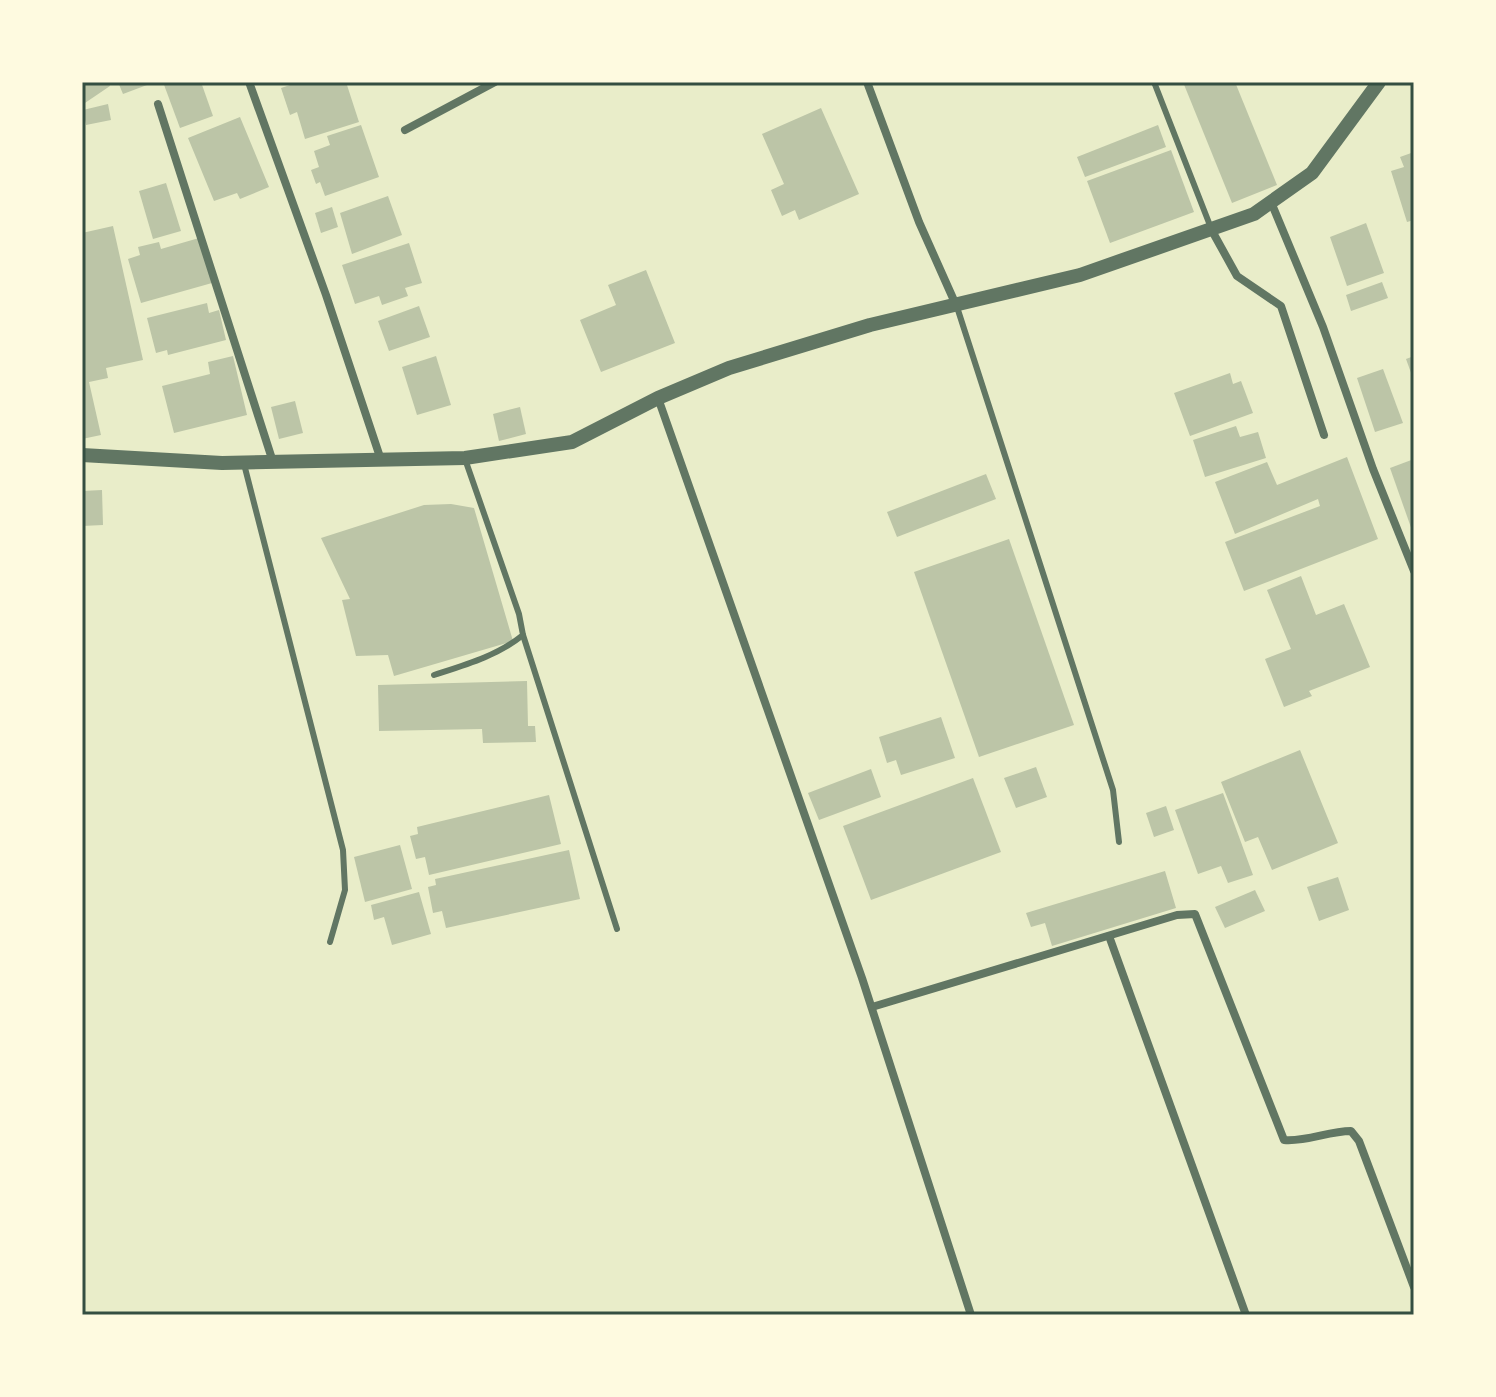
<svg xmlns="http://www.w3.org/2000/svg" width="1496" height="1397" viewBox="0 0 1496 1397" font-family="'Fira Sans',sans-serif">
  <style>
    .building { fill: #bcc5a7 }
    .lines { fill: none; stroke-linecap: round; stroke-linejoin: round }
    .service { stroke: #617663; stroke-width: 6 }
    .minor { stroke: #617663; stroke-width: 8 }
    .tertiary { stroke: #617663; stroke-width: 14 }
    .neatline { fill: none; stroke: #344e41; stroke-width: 3 }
  </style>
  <rect width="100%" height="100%" fill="#e9edc9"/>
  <g class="building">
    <path d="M82,82H109L110,86L82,105Z"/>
    <path d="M118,82H155L123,94Z"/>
    <path d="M163,82H201L213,116L180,128Z"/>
    <path d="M299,82H346L359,122L305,139L297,112L290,115L281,88Z"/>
    <path d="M1183,82H1235L1277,185L1232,203Z"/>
    <path d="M108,104L111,120L86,125L83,110Z"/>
    <path d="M821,108L859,194L799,220L795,210L782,216L771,190L784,184L762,134Z"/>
    <path d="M240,117L269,187L240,199L237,193L214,201L188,138Z"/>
    <path d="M361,125L379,177L325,196L320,182L316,184L311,170L319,167L314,151L330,145L327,136Z"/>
    <path d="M1158,125L1166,147L1085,177L1077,157Z"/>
    <path d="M1171,150L1194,212L1110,243L1087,181Z"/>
    <path d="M1414,152V220L1407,222L1391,171L1404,167L1400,157Z"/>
    <path d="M166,183L181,231L153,239L139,191Z"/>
    <path d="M388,196L402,235L352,254L340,213Z"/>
    <path d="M332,207L338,227L321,233L315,213Z"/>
    <path d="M1366,223L1384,273L1347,286L1330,237Z"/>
    <path d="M113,226L143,360L106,368L108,378L89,382L101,435L82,439V233Z"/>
    <path d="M199,238L212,283L141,303L128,259L140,255L138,247L159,242L161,249Z"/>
    <path d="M409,243L422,283L405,288L408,296L382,305L379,296L355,304L342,265Z"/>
    <path d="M646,270L675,343L601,372L580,320L616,305L608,285Z"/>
    <path d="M1382,282L1388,298L1351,311L1346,295Z"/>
    <path d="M207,303L209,313L219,310L226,340L168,355L167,350L156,353L147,318Z"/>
    <path d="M419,306L430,337L389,351L378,321Z"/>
    <path d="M233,356L247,415L174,433L162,386L210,374L208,362Z"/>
    <path d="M436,356L451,405L417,415L402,367Z"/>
    <path d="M1414,356V381L1406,359Z"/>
    <path d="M1383,369L1403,423L1375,432L1357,378Z"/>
    <path d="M1230,373L1233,384L1241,381L1253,413L1190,436L1174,393Z"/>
    <path d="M295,401L303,433L279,439L271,407Z"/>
    <path d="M520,407L526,434L499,441L493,414Z"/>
    <path d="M1236,426L1240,437L1258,432L1266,458L1205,477L1193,440Z"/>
    <path d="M1347,457L1378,539L1244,591L1225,542L1320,506L1318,499L1235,534L1215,482L1267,462L1277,485Z"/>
    <path d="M1414,459V536L1390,468Z"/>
    <path d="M986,474L996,499L897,537L887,512Z"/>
    <path d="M102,490L103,525L82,526V491Z"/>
    <path d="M451,504L474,508L513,641L394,676L388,655L356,656L342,600L350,599L321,538L424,505Z"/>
    <path d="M1009,539L1074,725L979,757L914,572Z"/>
    <path d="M1301,576L1316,615L1344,604L1370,667L1309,691L1312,696L1284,707L1265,659L1291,649L1267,590Z"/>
    <path d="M527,681L528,726H535L536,742L483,743L482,729L379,731L378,685Z"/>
    <path d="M941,717L955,758L901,775L896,760L887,763L879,737Z"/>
    <path d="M1300,750L1338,843L1272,870L1258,837L1245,842L1221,782Z"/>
    <path d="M1036,767L1047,797L1016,808L1004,778Z"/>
    <path d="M871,769L881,797L819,820L808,793Z"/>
    <path d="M973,778L1001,852L871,900L843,826Z"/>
    <path d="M1223,793L1253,875L1228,883L1221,866L1198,874L1175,810Z"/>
    <path d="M549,795L561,844L429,875L425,857L416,859L410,836L418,834L417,827Z"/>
    <path d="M1166,806L1174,830L1154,837L1146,813Z"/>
    <path d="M400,845L412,889L365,902L354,857Z"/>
    <path d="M569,850L580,899L446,928L442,911L433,913L428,887L436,885L435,879Z"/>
    <path d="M1165,871L1176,908L1052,946L1045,923L1031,927L1026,913Z"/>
    <path d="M1338,877L1349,910L1319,921L1307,887Z"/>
    <path d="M1255,890L1265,911L1225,928L1215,907Z"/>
    <path d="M419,892L431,934L392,945L384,917L374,920L371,905Z"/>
  </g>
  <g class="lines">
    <g class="service">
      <path d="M1154,82L1211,228"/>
      <path d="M957,307L1113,790L1119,842"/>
      <path d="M244,464L343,850L345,890L330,942"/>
      <path d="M523,635L617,929"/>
      <path d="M434,675C465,665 497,656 523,635L519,614L465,459"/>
    </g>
    <g class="minor">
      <path d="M249,82L326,295L381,460"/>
      <path d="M867,82L919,222L956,305"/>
      <path d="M158,104L273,462"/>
      <path d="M405,130L495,82"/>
      <path d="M1271,202L1323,327L1373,469L1414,571"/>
      <path d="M1211,229L1237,276L1281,306L1324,435"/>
      <path d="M658,398L862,978L971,1315"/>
      <path d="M1109,936L1246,1315"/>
      <path d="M872,1007L1177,915L1195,914L1284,1140C1307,1142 1328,1131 1351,1131L1359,1141L1414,1287"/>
    </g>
    <path class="tertiary" d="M82,455L222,463L465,458L572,442L658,398L729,368L870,325L1080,275L1254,214L1312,173L1379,82"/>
  </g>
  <rect width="1496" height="1397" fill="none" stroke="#fefae0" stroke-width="168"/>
  <rect x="84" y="84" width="1328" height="1229" class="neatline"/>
</svg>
